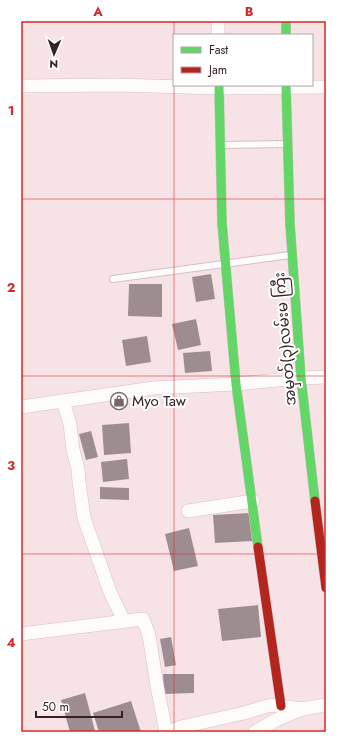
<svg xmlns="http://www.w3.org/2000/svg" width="347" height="753" viewBox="0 0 347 753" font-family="Jost,'Noto Sans Myanmar',sans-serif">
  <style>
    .building { fill: #9e8d90 }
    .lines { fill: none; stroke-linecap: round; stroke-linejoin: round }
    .lane-casing { stroke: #d3c0c3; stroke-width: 8 }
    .street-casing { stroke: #d3c0c3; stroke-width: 14 }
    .fast-casing { stroke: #d3c0c3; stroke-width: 10 }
    .jam-casing { stroke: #d3c0c3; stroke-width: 10 }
    .lane { stroke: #fefbfb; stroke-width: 6 }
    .street { stroke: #fefbfb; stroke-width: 13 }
    .fast { stroke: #63d668; stroke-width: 9 }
    .jam { stroke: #b3261e; stroke-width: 9 }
    .grid { fill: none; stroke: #d62828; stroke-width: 1; stroke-opacity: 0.55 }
    .labels { text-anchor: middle; stroke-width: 4; stroke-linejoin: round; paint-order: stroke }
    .street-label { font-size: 15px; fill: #352024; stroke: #fff }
    .poi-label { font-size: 15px; fill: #352024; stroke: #fff; text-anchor: start }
    .neatline { fill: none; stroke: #d62828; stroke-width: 1.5 }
    .grid-label { font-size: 13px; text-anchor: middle; font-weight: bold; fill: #d62828 }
  </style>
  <rect width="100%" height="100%" fill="#f7e3e6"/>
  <g class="building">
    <path d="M211,274L215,299L196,302L192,277Z"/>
    <path d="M129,284H162V317L128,316Z"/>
    <path d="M196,319L201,345L178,350L172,324Z"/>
    <path d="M147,336L151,362L126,366L122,340Z"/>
    <path d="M210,351L212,371L185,373L183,353Z"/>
    <path d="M129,423L131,453L104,455L102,425Z"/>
    <path d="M91,431L98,457L86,460L79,434Z"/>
    <path d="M127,459L129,479L103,482L101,462Z"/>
    <path d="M100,487L129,488V500L100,499Z"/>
    <path d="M250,513L252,541L215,543L213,515Z"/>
    <path d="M189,528L198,566L174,571L165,534Z"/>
    <path d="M258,605L261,637L222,641L218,609Z"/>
    <path d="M171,637L176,665L165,667L160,639Z"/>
    <path d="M163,674H194V693L164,694Z"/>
    <path d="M85,693L95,731L70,732L61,700Z"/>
    <path d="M131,701L141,732H99L93,713Z"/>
  </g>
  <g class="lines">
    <g class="lane-casing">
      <g id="lane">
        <path d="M222,145L284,144"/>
        <path d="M113,279L290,255"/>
      </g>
    </g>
    <g class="street-casing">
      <g id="street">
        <path d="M218,21V35"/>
        <path d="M21,86L117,85L219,88L326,87"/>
        <path d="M63,401L70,424L73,450L78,469L79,482L84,518L110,592L124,621"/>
        <path d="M21,407L154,388L236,384L301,378L326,377"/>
        <path d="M188,511L253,501"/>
        <path d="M21,634L143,619L149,635L157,686L166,732"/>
        <path d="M168,732L181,727L244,713L271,705L302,709"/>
        <path d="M255,732L276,720L302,709L326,705"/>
      </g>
    </g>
    <g class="fast-casing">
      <g id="fast">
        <path d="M286,21V35"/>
        <path d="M219,85L222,223L236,384L258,547"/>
        <path d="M286,85L290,224L301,378L315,501"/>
      </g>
    </g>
    <g class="jam-casing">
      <g id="jam">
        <path d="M315,501L326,588"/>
        <path d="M258,547L281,706"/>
      </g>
    </g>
    <use href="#lane" class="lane"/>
    <use href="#street" class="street"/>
    <use href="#fast" class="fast"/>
    <use href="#jam" class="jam"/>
  </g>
  <path class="grid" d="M174,21V732M21,199H326M21,376H326M21,554H326"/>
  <defs>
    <g id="shop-ring" transform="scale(0.9)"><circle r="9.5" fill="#fff" stroke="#796468" stroke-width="1.5"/><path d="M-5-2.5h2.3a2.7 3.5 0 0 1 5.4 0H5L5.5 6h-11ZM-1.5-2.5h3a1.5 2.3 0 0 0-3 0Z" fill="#796468"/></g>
  </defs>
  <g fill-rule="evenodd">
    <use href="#shop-ring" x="119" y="401"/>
  </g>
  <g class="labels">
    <g class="street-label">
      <text transform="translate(285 339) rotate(-95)" y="5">အမှတ်(၃)လမ်းမ ကြီး</text>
    </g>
    <g class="poi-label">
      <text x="132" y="406">Myo Taw</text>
    </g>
  </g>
  <rect width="347" height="753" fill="none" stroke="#ffffff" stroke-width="44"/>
  <rect x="173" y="34" width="140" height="52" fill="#ffffff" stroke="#aea6a7"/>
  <rect x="181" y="47" width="20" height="6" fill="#63d668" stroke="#aea6a7"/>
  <text x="209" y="54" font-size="12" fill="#352024">Fast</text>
  <rect x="181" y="67" width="20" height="6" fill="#b3261e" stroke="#aea6a7"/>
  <text x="209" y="74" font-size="12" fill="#352024">Jam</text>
  <g transform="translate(54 54) rotate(182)" stroke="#ffffff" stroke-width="3" paint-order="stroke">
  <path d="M0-3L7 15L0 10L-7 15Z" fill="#352024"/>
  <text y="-6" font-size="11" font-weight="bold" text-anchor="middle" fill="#352024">N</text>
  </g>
  <path d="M36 711v6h86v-6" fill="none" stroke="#352024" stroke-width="2"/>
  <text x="42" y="711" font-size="12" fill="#352024" stroke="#ffffff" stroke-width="3" paint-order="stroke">50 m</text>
  <rect x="22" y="22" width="303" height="709" class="neatline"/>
  <g class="grid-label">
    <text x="98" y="16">A</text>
    <text x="249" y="16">B</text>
    <text x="11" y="115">1</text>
    <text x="11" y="292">2</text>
    <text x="11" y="470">3</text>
    <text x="11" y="647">4</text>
  </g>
</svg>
